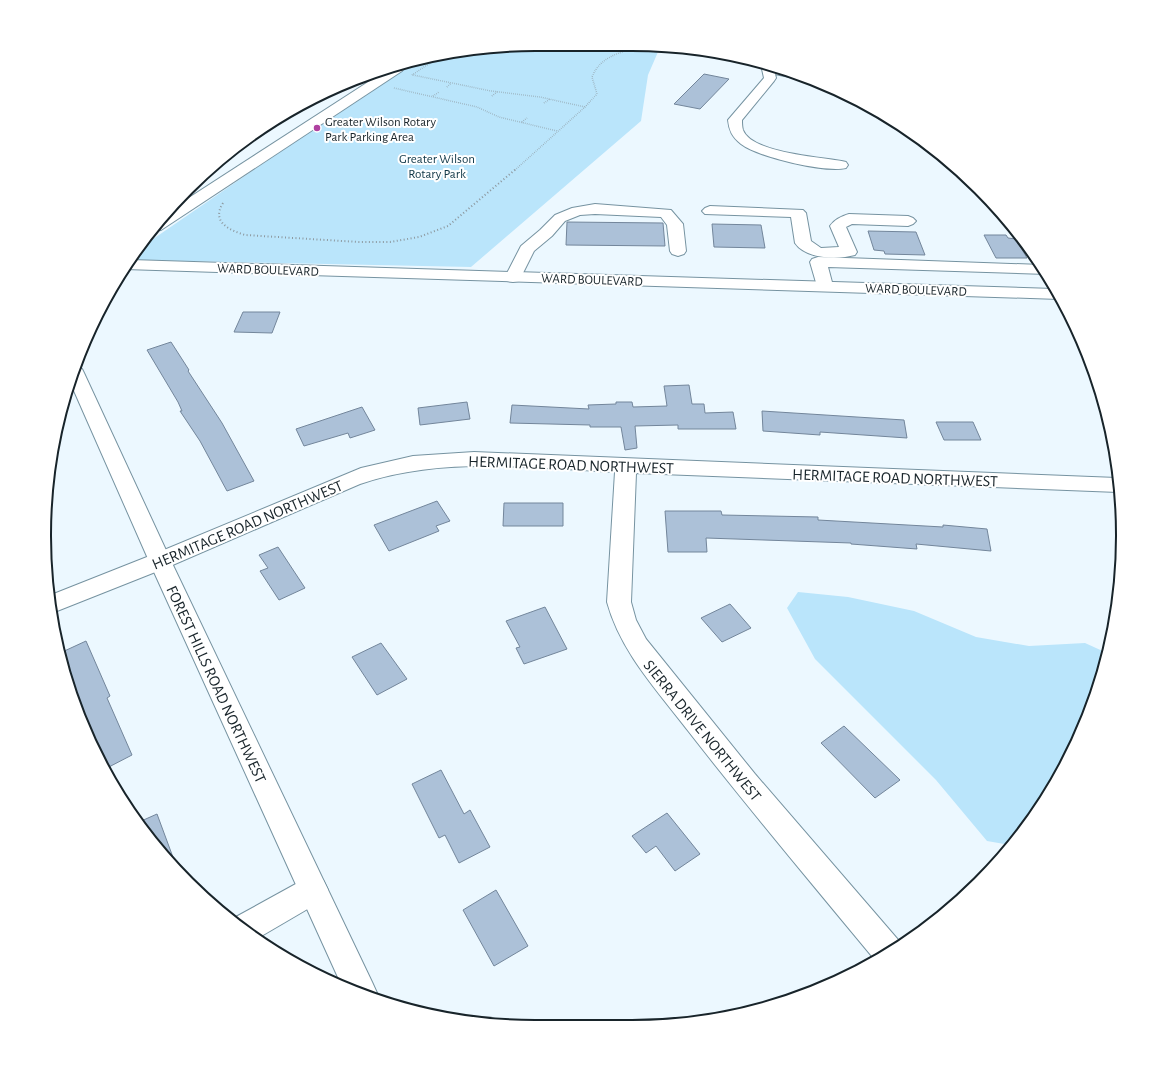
<svg xmlns="http://www.w3.org/2000/svg" width="1167" height="1071" viewBox="0 0 1167 1071" font-family="'Alegreya Sans',sans-serif">
  <style>
    .green { fill: #bae5fb }
    .building { fill: #acc1d8; stroke: #73869b }
    .lines { fill: none; stroke-linecap: round; stroke-linejoin: round }
    .minor-casing { stroke: #7693a1; stroke-width: 2 }
    .major-casing { stroke: #7693a1; stroke-width: 2 }
    .path-far1 { stroke: #8d99a0; stroke-width: 1.5; stroke-dasharray: 0.5 1.5; stroke-linecap: butt }
    .path { stroke: #8d99a0; stroke-width: 2; stroke-dasharray: 1 2.5; stroke-linecap: butt }
    .minor { fill: #fff; fill-rule: evenodd }
    .major { fill: #fff; fill-rule: evenodd }
    .poi-dot { fill: #af41a0; stroke: #fff; stroke-width: 1.5 }
    .labels { text-anchor: middle; stroke-width: 4; stroke-linejoin: round; paint-order: stroke }
    .far-poi-label { font-size: 13px; fill: #18242a; stroke: #fff; text-anchor: start }
    .far-park-label { font-size: 13px; fill: #103747; stroke: #fff }
    .far-street-label { font-size: 13px; fill: #18242a; stroke: #fff }
    .street-label { font-size: 16px; fill: #18242a; stroke: #fff }
    .rim { fill: none; stroke: #18242a; stroke-width: 2 }
  </style>
  <rect width="100%" height="100%" fill="#ecf8ff"/>
  <g class="green">
    <path d="M535,44L661,45L648,75L641,121L471,267L131,260L140,248L408,64L439,53Z"/>
    <path d="M798,592L848,597L914,611L976,637L1029,646L1085,643L1107,653L1085,724L1040,809L1010,845L987,841L936,780L815,659L787,608Z"/>
  </g>
  <g class="building">
    <path d="M704,74L729,79L700,109L674,104Z"/>
    <path d="M567,222L663,223L665,246L566,245Z"/>
    <path d="M712,224L761,225L765,248L714,247Z"/>
    <path d="M868,231L916,232L925,255L885,254L884,251L874,250Z"/>
    <path d="M984,235H1006L1008,238L1016,239L1027,258H996Z"/>
    <path d="M243,312H280L272,333L234,332Z"/>
    <path d="M171,342L189,370L188,371L222,423L254,481L227,491L200,441L180,411H182L178,402L147,350Z"/>
    <path d="M689,385L692,404H704L705,413L733,412L736,429H678V425L635,426L637,448L625,450L621,427H590V425L510,423L512,405L589,409L588,405L616,404V402H632L633,407L667,406L664,386Z"/>
    <path d="M467,402L470,419L420,425L418,408Z"/>
    <path d="M362,407L375,430L350,438L348,433L304,446L296,429Z"/>
    <path d="M762,411L904,420L907,438L820,432V435L763,431Z"/>
    <path d="M936,422H973L981,440H944Z"/>
    <path d="M437,501L450,521L436,526L439,531L389,551L374,525Z"/>
    <path d="M504,503H563V526H503Z"/>
    <path d="M665,511H721L722,515L818,517V520L943,527V525L987,529L991,551L916,544L917,549L851,544V543L706,538L707,552H668Z"/>
    <path d="M278,547L305,588L279,600L260,571L268,568L259,555Z"/>
    <path d="M730,604L751,628L722,642L701,618Z"/>
    <path d="M545,607L567,649L524,664L516,648L520,647L506,621Z"/>
    <path d="M86,641L110,696L107,698L132,755L105,769L88,736L76,706L60,653Z"/>
    <path d="M381,643L407,679L377,695L352,657Z"/>
    <path d="M844,726L900,780L875,798L821,743Z"/>
    <path d="M441,770L464,814L470,810L490,847L459,863L445,835L439,838L412,784Z"/>
    <path d="M667,813L700,854L675,871L656,846L646,853L632,836Z"/>
    <path d="M157,814L174,860L173,861L139,822Z"/>
    <path d="M496,890L528,946L494,966L463,910Z"/>
  </g>
  <g class="lines">
    <g class="minor-casing">
      <g id="minor">
        <path d="M760,63L804,77L799,79L775,74L776,78L774,81L742,120C742,123 742,127 743,130C752,154 825,157 846,162L848,165L846,168C825,173 758,157 741,144C732,137 729,130 728,120L764,78L762,69L759,65Z"/>
        <path d="M403,66L404,68L402,71L161,230L152,231L164,214L382,73Z"/>
        <path d="M595,204L671,210L683,224L686,251L684,254L678,256L672,254L670,251L667,225L661,217L595,214L580,215L565,221L552,236L534,251L519,281L513,282L507,281L505,277L521,246L540,230L555,215L572,208Z"/>
        <path d="M710,206L803,210L806,213L811,241L821,248L839,247L830,226C834,220 842,216 849,214L908,216L913,218L916,221L913,224L908,226L852,224L846,227L857,252L855,255C837,260 806,259 795,243L791,217L705,214L702,211L705,208Z"/>
        <path d="M818,257L1042,265L1047,274L828,267L833,286L831,290L825,291L819,290L817,286L810,262L812,259Z"/>
        <path d="M474,452L1117,478L1118,492L636,473L631,602L636,620L646,639L755,774L900,942L901,946L875,960C812,884 749,809 689,732C658,691 621,653 607,602L615,472C531,468 442,456 360,484L168,567L52,613L51,595L152,555L361,468L413,456Z"/>
        <path d="M313,876L323,880L328,890L323,900L258,938L233,921L234,918L303,880Z"/>
      </g>
    </g>
    <g class="major-casing">
      <g id="major">
        <path d="M131,260L1054,289L1059,299L125,269Z"/>
        <path d="M77,368L82,369L84,373L171,561L372,982L377,993L374,999L341,984L149,561L71,384Z"/>
      </g>
    </g>
    <g class="path-far1">
      <path d="M412,75L445,53"/>
      <path d="M413,75L491,91L540,97L585,107"/>
      <path d="M447,87L451,83"/>
      <path d="M394,88L477,107L499,117L557,131"/>
      <path d="M433,96L439,92"/>
      <path d="M492,96L497,92"/>
      <path d="M544,103L550,99"/>
      <path d="M522,122L527,118"/>
      <path d="M515,170L585,107L597,94L592,77C601,55 620,54 640,45"/>
    </g>
    <path class="path" d="M223,203C211,222 229,230 245,235L359,242H390L419,237L448,226L516,169"/>
    <use href="#minor" class="minor"/>
    <use href="#major" class="major"/>
  </g>
  <circle class="poi-dot" cx="317" cy="128" r="4"/>
  <g class="labels">
    <g class="far-poi-label">
      <text x="325" y="126">Greater Wilson Rotary<tspan x="325" dy="15">Park Parking Area</tspan></text>
    </g>
    <g class="far-park-label">
      <text x="437" y="163">Greater Wilson<tspan x="437" dy="15">Rotary Park</tspan></text>
    </g>
    <g class="far-street-label">
      <text transform="translate(268 269) rotate(2)" y="5">WARD BOULEVARD</text>
      <text transform="translate(592 279) rotate(2)" y="5">WARD BOULEVARD</text>
      <text transform="translate(916 289) rotate(2)" y="5">WARD BOULEVARD</text>
    </g>
    <g class="street-label">
      <text transform="translate(571 464) rotate(2)" y="6">HERMITAGE ROAD NORTHWEST</text>
      <text transform="translate(895 477) rotate(2)" y="6">HERMITAGE ROAD NORTHWEST</text>
      <text transform="translate(247 524) rotate(-23)" y="6">HERMITAGE ROAD NORTHWEST</text>
      <text transform="translate(217 684) rotate(65)" y="6">FOREST HILLS ROAD NORTHWEST</text>
      <text transform="translate(703 730) rotate(51)" y="6">SIERRA DRIVE NORTHWEST</text>
    </g>
  </g>
  <path d="M0 0H1167V1071H0ZM535 51H632A484 484 0 0 1 1116 535V536A484 484 0 0 1 632 1020H535A484 484 0 0 1 51 536V535A484 484 0 0 1 535 51Z" fill="#fff" fill-rule="evenodd"/>
  <path class="rim" d="M535 51H632A484 484 0 0 1 1116 535V536A484 484 0 0 1 632 1020H535A484 484 0 0 1 51 536V535A484 484 0 0 1 535 51Z"/>
</svg>
